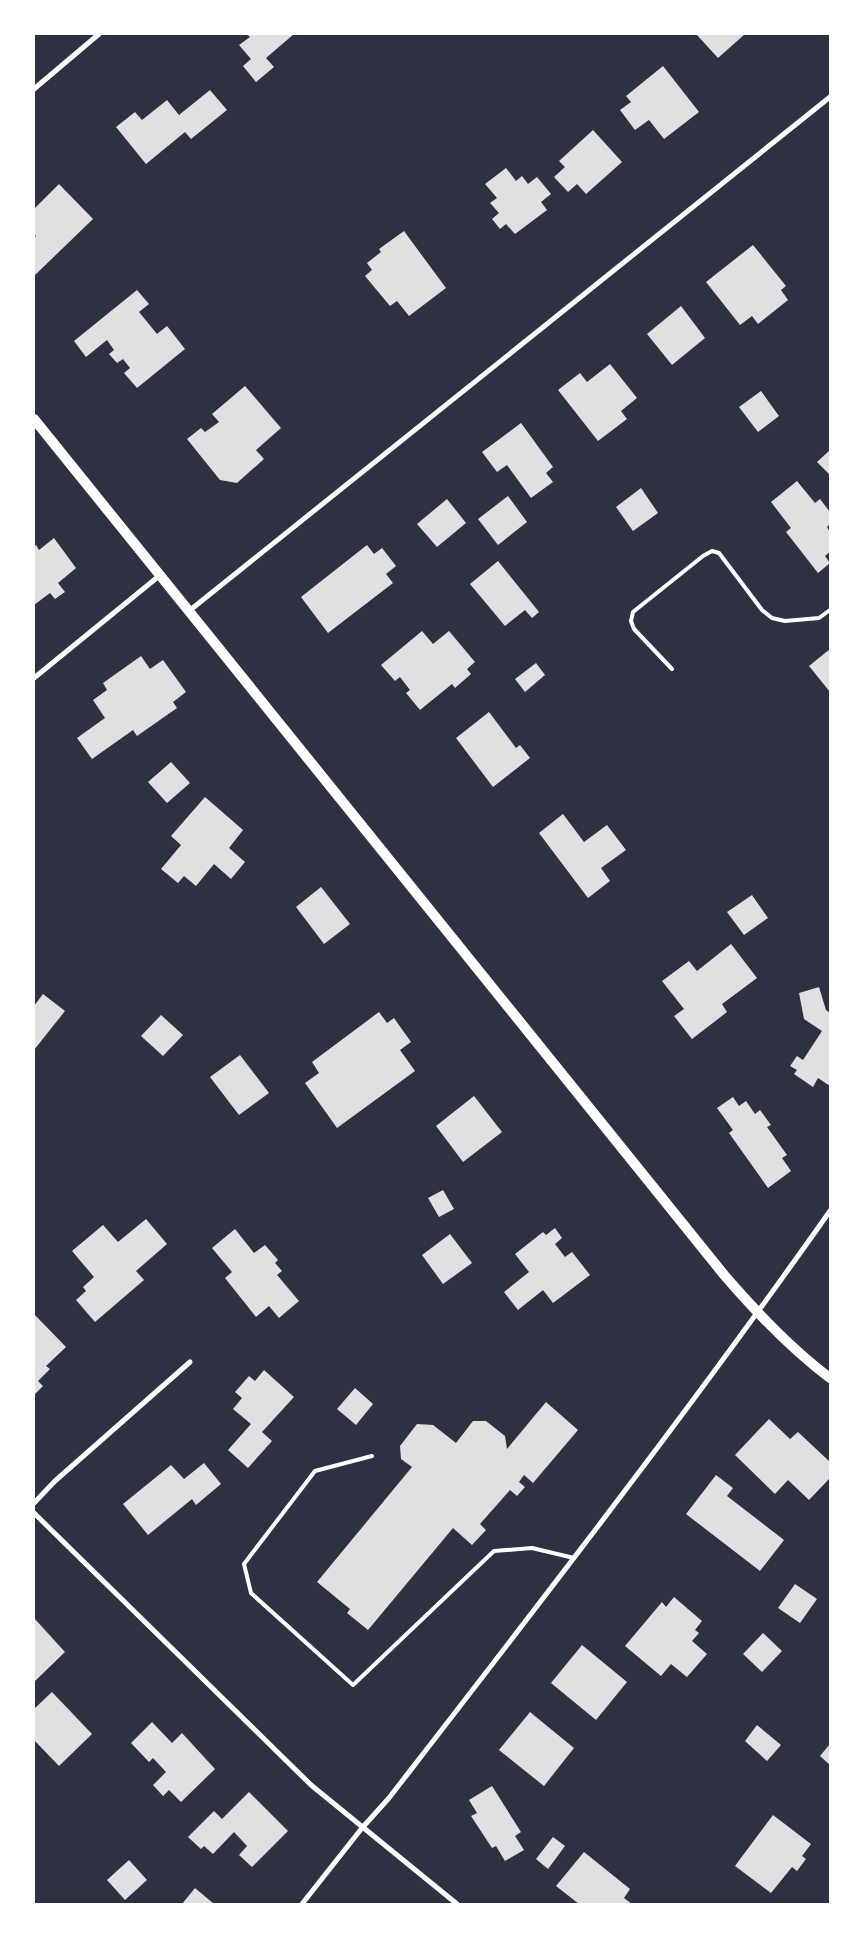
<svg xmlns="http://www.w3.org/2000/svg" width="864" height="1938" viewBox="0 0 864 1938" font-family="Lora,serif">
  <style>
    .building { fill: #e0e0e3 }
    .lines { fill: none; stroke-linecap: round; stroke-linejoin: round }
    .service { stroke: #fff; stroke-width: 4 }
    .minor { stroke: #fff; stroke-width: 5 }
    .secondary { stroke: #fff; stroke-width: 10 }
  </style>
  <rect width="100%" height="100%" fill="#2d3142"/>
  <g class="building">
    <path d="M247,34H294L266,58L274,67L256,82L243,66L251,59L239,45L250,37Z"/>
    <path d="M696,34H745L718,58Z"/>
    <path d="M663,66L699,112L664,139L649,120L635,130L620,110L631,102L626,96Z"/>
    <path d="M210,90L227,110L191,139L185,132L146,164L116,127L135,112L142,120L167,100L179,115Z"/>
    <path d="M593,130L622,162L586,194L577,184L568,192L554,177L565,167L559,161Z"/>
    <path d="M506,168L516,181L522,176L528,184L537,177L551,194L541,202L547,210L515,234L506,224L500,229L492,219L499,213L490,203L497,198L485,184Z"/>
    <path d="M59,184L93,219L34,276V238L36,236L34,234V209Z"/>
    <path d="M404,231L446,288L409,316L397,301L390,306L365,276L372,270L367,263L381,252L379,249Z"/>
    <path d="M753,245L786,286L781,290L788,300L758,324L752,316L740,325L706,282Z"/>
    <path d="M137,290L149,304L139,312L157,334L167,326L185,349L137,388L124,373L130,368L123,359L117,363L109,354L114,350L107,340L86,357L74,341Z"/>
    <path d="M681,306L705,338L672,365L647,334Z"/>
    <path d="M610,364L637,398L621,411L627,419L598,441L558,390L580,373L587,382Z"/>
    <path d="M245,386L281,428L256,450L264,459L237,483L220,480L187,439L201,428L205,432L219,422L212,414Z"/>
    <path d="M761,391L779,416L758,432L739,407Z"/>
    <path d="M521,423L553,467L546,473L553,482L531,498L507,465L497,472L482,452Z"/>
    <path d="M830,450V475L817,462Z"/>
    <path d="M797,481L815,503L820,499L830,512V524L827,527L830,532V552L825,556L830,563L818,573L786,532L791,528L771,502Z"/>
    <path d="M641,488L658,513L633,531L616,507Z"/>
    <path d="M508,496L527,522L498,545L478,519Z"/>
    <path d="M447,499L466,523L437,547L417,524Z"/>
    <path d="M54,538L76,568L58,583L65,592L55,599L50,593L34,605V546L36,545L39,550Z"/>
    <path d="M367,545L374,554L382,548L396,566L386,574L393,583L328,633L301,597Z"/>
    <path d="M498,561L539,612L532,618L525,610L505,626L470,584Z"/>
    <path d="M422,631L433,644L449,631L475,662L467,669L471,674L455,688L452,684L420,710L406,693L410,690L400,677L395,681L381,665Z"/>
    <path d="M830,649V692L809,666Z"/>
    <path d="M141,656L150,669L163,660L186,692L173,702L177,708L137,736L133,730L92,759L77,738L105,718L93,700L107,690L103,683Z"/>
    <path d="M536,663L545,675L525,692L515,679Z"/>
    <path d="M489,712L516,748L520,745L530,758L493,787L456,738Z"/>
    <path d="M171,762L190,783L167,803L148,782Z"/>
    <path d="M205,797L243,830L229,848L245,862L231,879L214,864L196,886L184,876L178,883L161,869L181,845L171,836Z"/>
    <path d="M563,814L584,842L607,825L626,850L601,868L610,881L588,898L539,833Z"/>
    <path d="M321,887L350,924L324,944L296,907Z"/>
    <path d="M752,895L768,918L744,935L727,912Z"/>
    <path d="M731,944L757,978L722,1004L727,1012L692,1039L674,1016L684,1009L662,981L689,961L697,971Z"/>
    <path d="M819,987L826,1010L830,1013V1086L818,1078L813,1087L794,1074L797,1070L790,1066L797,1056L803,1060L822,1031L804,1019L799,993Z"/>
    <path d="M43,994L65,1011L34,1050V1006Z"/>
    <path d="M379,1012L387,1023L394,1018L411,1042L400,1050L415,1071L337,1128L305,1083L319,1073L312,1062Z"/>
    <path d="M161,1015L183,1035L163,1056L141,1036Z"/>
    <path d="M240,1055L269,1093L239,1115L210,1077Z"/>
    <path d="M474,1096L502,1132L463,1162L436,1126Z"/>
    <path d="M733,1097L739,1106L746,1101L755,1114L760,1110L771,1125L767,1127L787,1155L782,1158L791,1171L768,1188L729,1133L733,1130L717,1108Z"/>
    <path d="M443,1190L454,1209L439,1217L428,1198Z"/>
    <path d="M146,1219L167,1244L136,1271L144,1280L95,1322L76,1300L86,1291L83,1287L94,1277L72,1251L103,1225L118,1242Z"/>
    <path d="M555,1228L562,1238L555,1244L565,1257L572,1252L590,1275L553,1303L543,1290L518,1310L504,1292L529,1272L515,1254L543,1232L546,1235Z"/>
    <path d="M235,1229L254,1253L265,1245L278,1260L275,1263L282,1271L277,1275L299,1301L279,1318L269,1306L256,1317L225,1278L232,1272L212,1248Z"/>
    <path d="M450,1234L472,1263L443,1284L422,1255Z"/>
    <path d="M34,1314L66,1347L46,1366L50,1369L38,1381L43,1386L34,1395Z"/>
    <path d="M264,1370L294,1397L262,1432L272,1441L248,1468L228,1450L251,1424L233,1409L242,1398L235,1392L249,1376L255,1381Z"/>
    <path d="M355,1388L373,1404L356,1425L337,1409Z"/>
    <path d="M546,1402L578,1430L533,1483L524,1475L519,1482L525,1487L517,1496L510,1490L480,1524L486,1530L472,1545L453,1528L368,1630L347,1613L350,1609L317,1582L412,1467L401,1459L400,1446L417,1424L433,1425L456,1443L473,1421H486L505,1436L507,1449Z"/>
    <path d="M769,1419L790,1439L798,1432L830,1462V1478L809,1500L788,1480L775,1494L735,1455Z"/>
    <path d="M204,1463L221,1484L196,1505L192,1499L148,1535L123,1504L171,1465L184,1479Z"/>
    <path d="M716,1475L733,1488L727,1496L784,1540L760,1571L686,1514Z"/>
    <path d="M795,1584L817,1599L800,1623L778,1608Z"/>
    <path d="M674,1597L702,1621L695,1630L699,1633L692,1641L707,1654L687,1677L671,1664L661,1676L625,1646L662,1602L666,1607Z"/>
    <path d="M34,1618L65,1652L34,1682Z"/>
    <path d="M763,1633L782,1651L762,1672L743,1654Z"/>
    <path d="M582,1645L627,1682L596,1720L551,1683Z"/>
    <path d="M52,1692L92,1734L59,1766L34,1740V1709Z"/>
    <path d="M530,1712L574,1748L544,1786L499,1750Z"/>
    <path d="M152,1722L172,1743L182,1733L215,1769L181,1802L169,1790L163,1796L153,1785L166,1772L153,1758L149,1762L131,1743Z"/>
    <path d="M757,1725L781,1745L767,1761L745,1741Z"/>
    <path d="M830,1744V1765L820,1756Z"/>
    <path d="M492,1786L521,1832L515,1836L524,1850L505,1861L496,1846L492,1848L471,1816L477,1813L469,1800Z"/>
    <path d="M249,1792L288,1831L252,1867L239,1855L247,1846L234,1832L213,1854L204,1846L201,1849L188,1837L214,1811L222,1819Z"/>
    <path d="M773,1815L811,1844L802,1856L806,1859L797,1871L792,1867L771,1893L735,1866Z"/>
    <path d="M553,1837L565,1846L548,1869L536,1859Z"/>
    <path d="M584,1852L630,1889L624,1898L632,1904H579L556,1886Z"/>
    <path d="M129,1860L147,1880L125,1900L107,1880Z"/>
    <path d="M195,1888L214,1904H182Z"/>
  </g>
  <g class="lines">
    <g class="service">
      <path d="M672,669L634,629L631,621L633,612L703,556L712,551L719,553L762,610L772,618L785,621L819,618L830,610"/>
      <path d="M372,1456L315,1471L244,1564L251,1593L353,1685L494,1551L532,1548L574,1558"/>
    </g>
    <g class="minor">
      <path d="M34,89L99,34"/>
      <path d="M189,611L830,97"/>
      <path d="M34,678L159,576"/>
      <path d="M34,1503L55,1481L190,1362"/>
      <path d="M34,1513L311,1785L457,1904"/>
      <path d="M302,1904L362,1828L389,1798C539,1604 689,1411 830,1211"/>
    </g>
    <path class="secondary" d="M34,419L725,1276C757,1313 791,1349 830,1378"/>
  </g>
  <rect width="864" height="1938" fill="none" stroke="#ffffff" stroke-width="70"/>
</svg>
